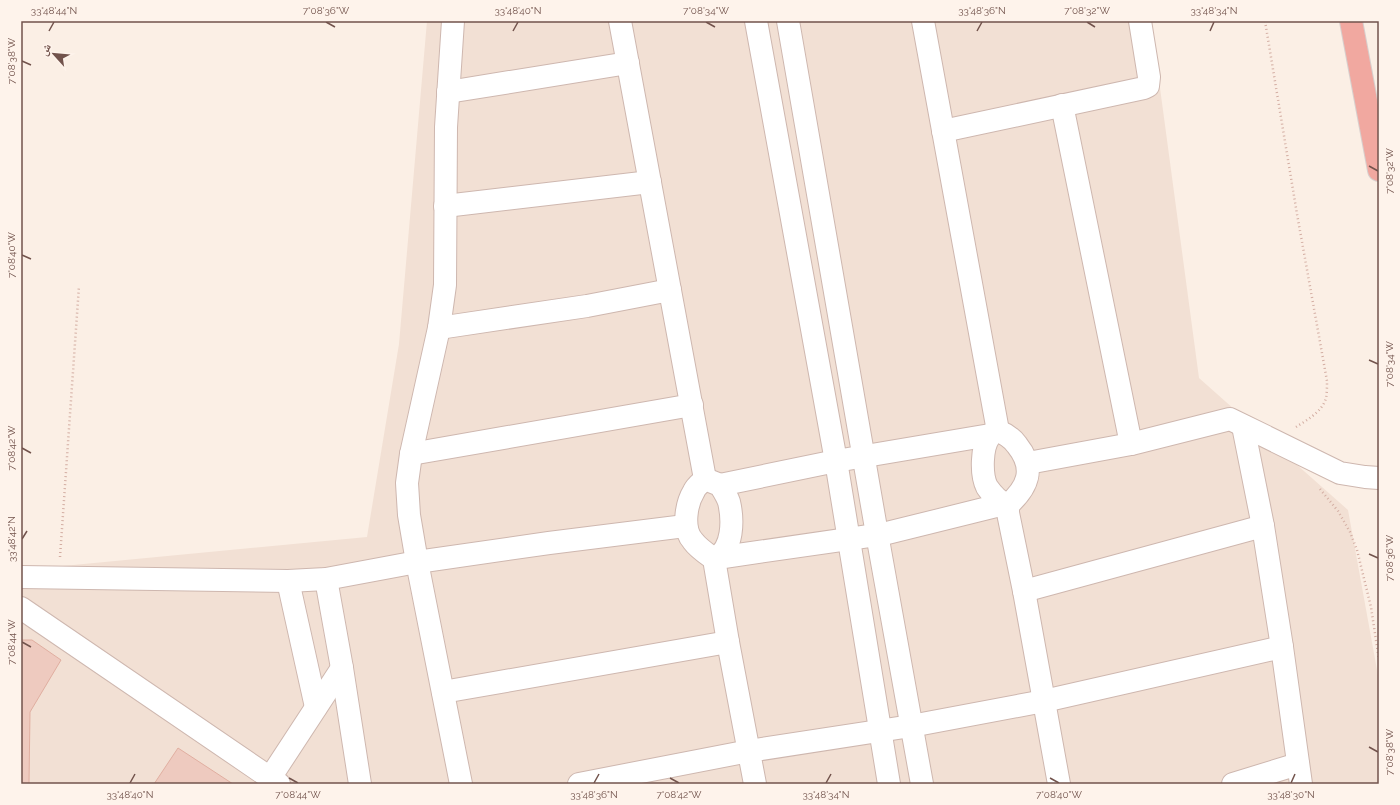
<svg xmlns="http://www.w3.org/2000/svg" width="1400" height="805" viewBox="0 0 1400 805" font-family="Raleway,'Noto Naskh Arabic',sans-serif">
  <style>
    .residential { fill: #f2e0d4 }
    .building { fill: #eecabf; stroke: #e0aea0 }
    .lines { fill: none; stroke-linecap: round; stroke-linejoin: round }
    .minor-casing { stroke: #ceb7af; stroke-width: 24 }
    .motorway-casing { stroke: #d8cfcd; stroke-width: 24 }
    .path { stroke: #d3ada2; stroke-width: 2.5; stroke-dasharray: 1 3; stroke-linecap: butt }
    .minor { stroke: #fff; stroke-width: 22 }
    .motorway { stroke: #f1a8a0; stroke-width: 22 }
    .ticks { fill: none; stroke: #72534c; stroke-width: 1.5 }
    .neatline { fill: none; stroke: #72534c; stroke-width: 1.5 }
    .ticks-label { font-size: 10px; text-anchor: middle; fill: #72534c }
  </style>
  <rect width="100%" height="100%" fill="#fbefe5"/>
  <path class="residential" d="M427,21H1151L1199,378L1348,510L1379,681V784H21V570L367,537L399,344Z"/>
  <g class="building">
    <path d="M21,640H32L61,660L30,712L29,784H21Z"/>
    <path d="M178,748L233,784H154Z"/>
  </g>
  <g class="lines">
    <g class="minor-casing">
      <g id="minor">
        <path d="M453,21L446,127L445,285L439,328L411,454L407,483L409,515L417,562L461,784"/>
        <path d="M620,21L705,479"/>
        <path d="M756,21L836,461L889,784"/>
        <path d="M788,21L877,534L922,784"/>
        <path d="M923,21L998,431"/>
        <path d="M448,92L628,63"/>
        <path d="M1062,105L1131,444"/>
        <path d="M943,131L1144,88L1148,86L1149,77L1140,21"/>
        <path d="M445,206L650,182"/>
        <path d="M439,328L587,306L670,290"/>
        <path d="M1243,426L1263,526L1282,647L1301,784"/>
        <path d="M998,431C1006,434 1012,438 1017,445C1036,469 1028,487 1008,505C1000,503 992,494 987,487C981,475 981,447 990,436C991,433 995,432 998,431Z"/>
        <path d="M411,454L692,405"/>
        <path d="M1028,463L1131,444L1230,419L1340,473L1365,477L1379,478"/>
        <path d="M720,485L836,461L990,435"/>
        <path d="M1008,505V513L1024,591L1059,784"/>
        <path d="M717,558L883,534L1004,504"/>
        <path d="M714,559C734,550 733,519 729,502C727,496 723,490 720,485L705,479C701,483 696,486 694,491C686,504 682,529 693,541C698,548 707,554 714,559L728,642L755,784"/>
        <path d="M21,577L288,581L326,579L417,562L549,543L685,526"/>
        <path d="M326,579L342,668L360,784"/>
        <path d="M288,581L316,707"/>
        <path d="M1024,591L1263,526"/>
        <path d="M21,608L279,784"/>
        <path d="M443,692L728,642"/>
        <path d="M270,778L342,668"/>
        <path d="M579,784L749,751L911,726L1044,701L1282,647"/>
        <path d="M1233,784L1298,764"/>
      </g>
    </g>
    <g class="motorway-casing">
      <path id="motorway" d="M1351,21L1379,170"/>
    </g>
    <g class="path">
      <path d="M1265,21L1297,214L1327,381C1327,386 1327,393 1326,398C1322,412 1307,420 1296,427"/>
      <path d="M1320,489L1338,511L1350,532L1357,550L1371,607L1379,660"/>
      <path d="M60,557L79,286"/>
    </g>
    <use href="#minor" class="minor"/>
    <use href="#motorway" class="motorway"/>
  </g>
  <path class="ticks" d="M326,22L335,27M706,22L715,27M1087,22L1095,27M49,31L54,22M513,31L518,22M977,31L982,22M1210,31L1214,22M22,61L31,65M1369,166L1378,171M22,255L31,259M1369,360L1378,364M22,448L31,453M22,539L27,531M1369,554L1378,558M22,642L31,647M1369,747L1378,752M289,778L298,783M670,778L679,783M1050,778L1059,783M130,783L135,774M594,783L599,774M826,783L831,774M1291,783L1295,774"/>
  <rect width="1400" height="805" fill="none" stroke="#fef3eb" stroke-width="44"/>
  <g transform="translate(54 54) rotate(297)" stroke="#fef3eb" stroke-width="3" paint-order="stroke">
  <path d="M0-3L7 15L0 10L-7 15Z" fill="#72534c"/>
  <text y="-6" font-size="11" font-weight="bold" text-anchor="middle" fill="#72534c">ش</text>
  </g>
  <rect x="22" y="22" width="1356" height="761" class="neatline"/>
  <g class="ticks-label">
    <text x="54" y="14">33°48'44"N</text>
    <text x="326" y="14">7°08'36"W</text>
    <text x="518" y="14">33°48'40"N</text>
    <text x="706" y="14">7°08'34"W</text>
    <text x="982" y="14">33°48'36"N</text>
    <text x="1087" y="14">7°08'32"W</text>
    <text x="1214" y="14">33°48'34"N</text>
    <text transform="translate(11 61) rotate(-90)" y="4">7°08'38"W</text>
    <text transform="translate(1389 171) rotate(-90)" y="4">7°08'32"W</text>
    <text transform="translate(11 255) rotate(-90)" y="4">7°08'40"W</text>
    <text transform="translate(1389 364) rotate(-90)" y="4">7°08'34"W</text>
    <text transform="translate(11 448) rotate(-90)" y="4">7°08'42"W</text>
    <text transform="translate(11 539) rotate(-90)" y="4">33°48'42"N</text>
    <text transform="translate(1389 558) rotate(-90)" y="4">7°08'36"W</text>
    <text transform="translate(11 642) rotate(-90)" y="4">7°08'44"W</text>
    <text transform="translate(1389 752) rotate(-90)" y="4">7°08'38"W</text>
    <text x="130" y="798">33°48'40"N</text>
    <text x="298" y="798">7°08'44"W</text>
    <text x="594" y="798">33°48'36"N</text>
    <text x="679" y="798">7°08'42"W</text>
    <text x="826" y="798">33°48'34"N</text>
    <text x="1059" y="798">7°08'40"W</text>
    <text x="1291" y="798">33°48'30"N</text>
  </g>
</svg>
